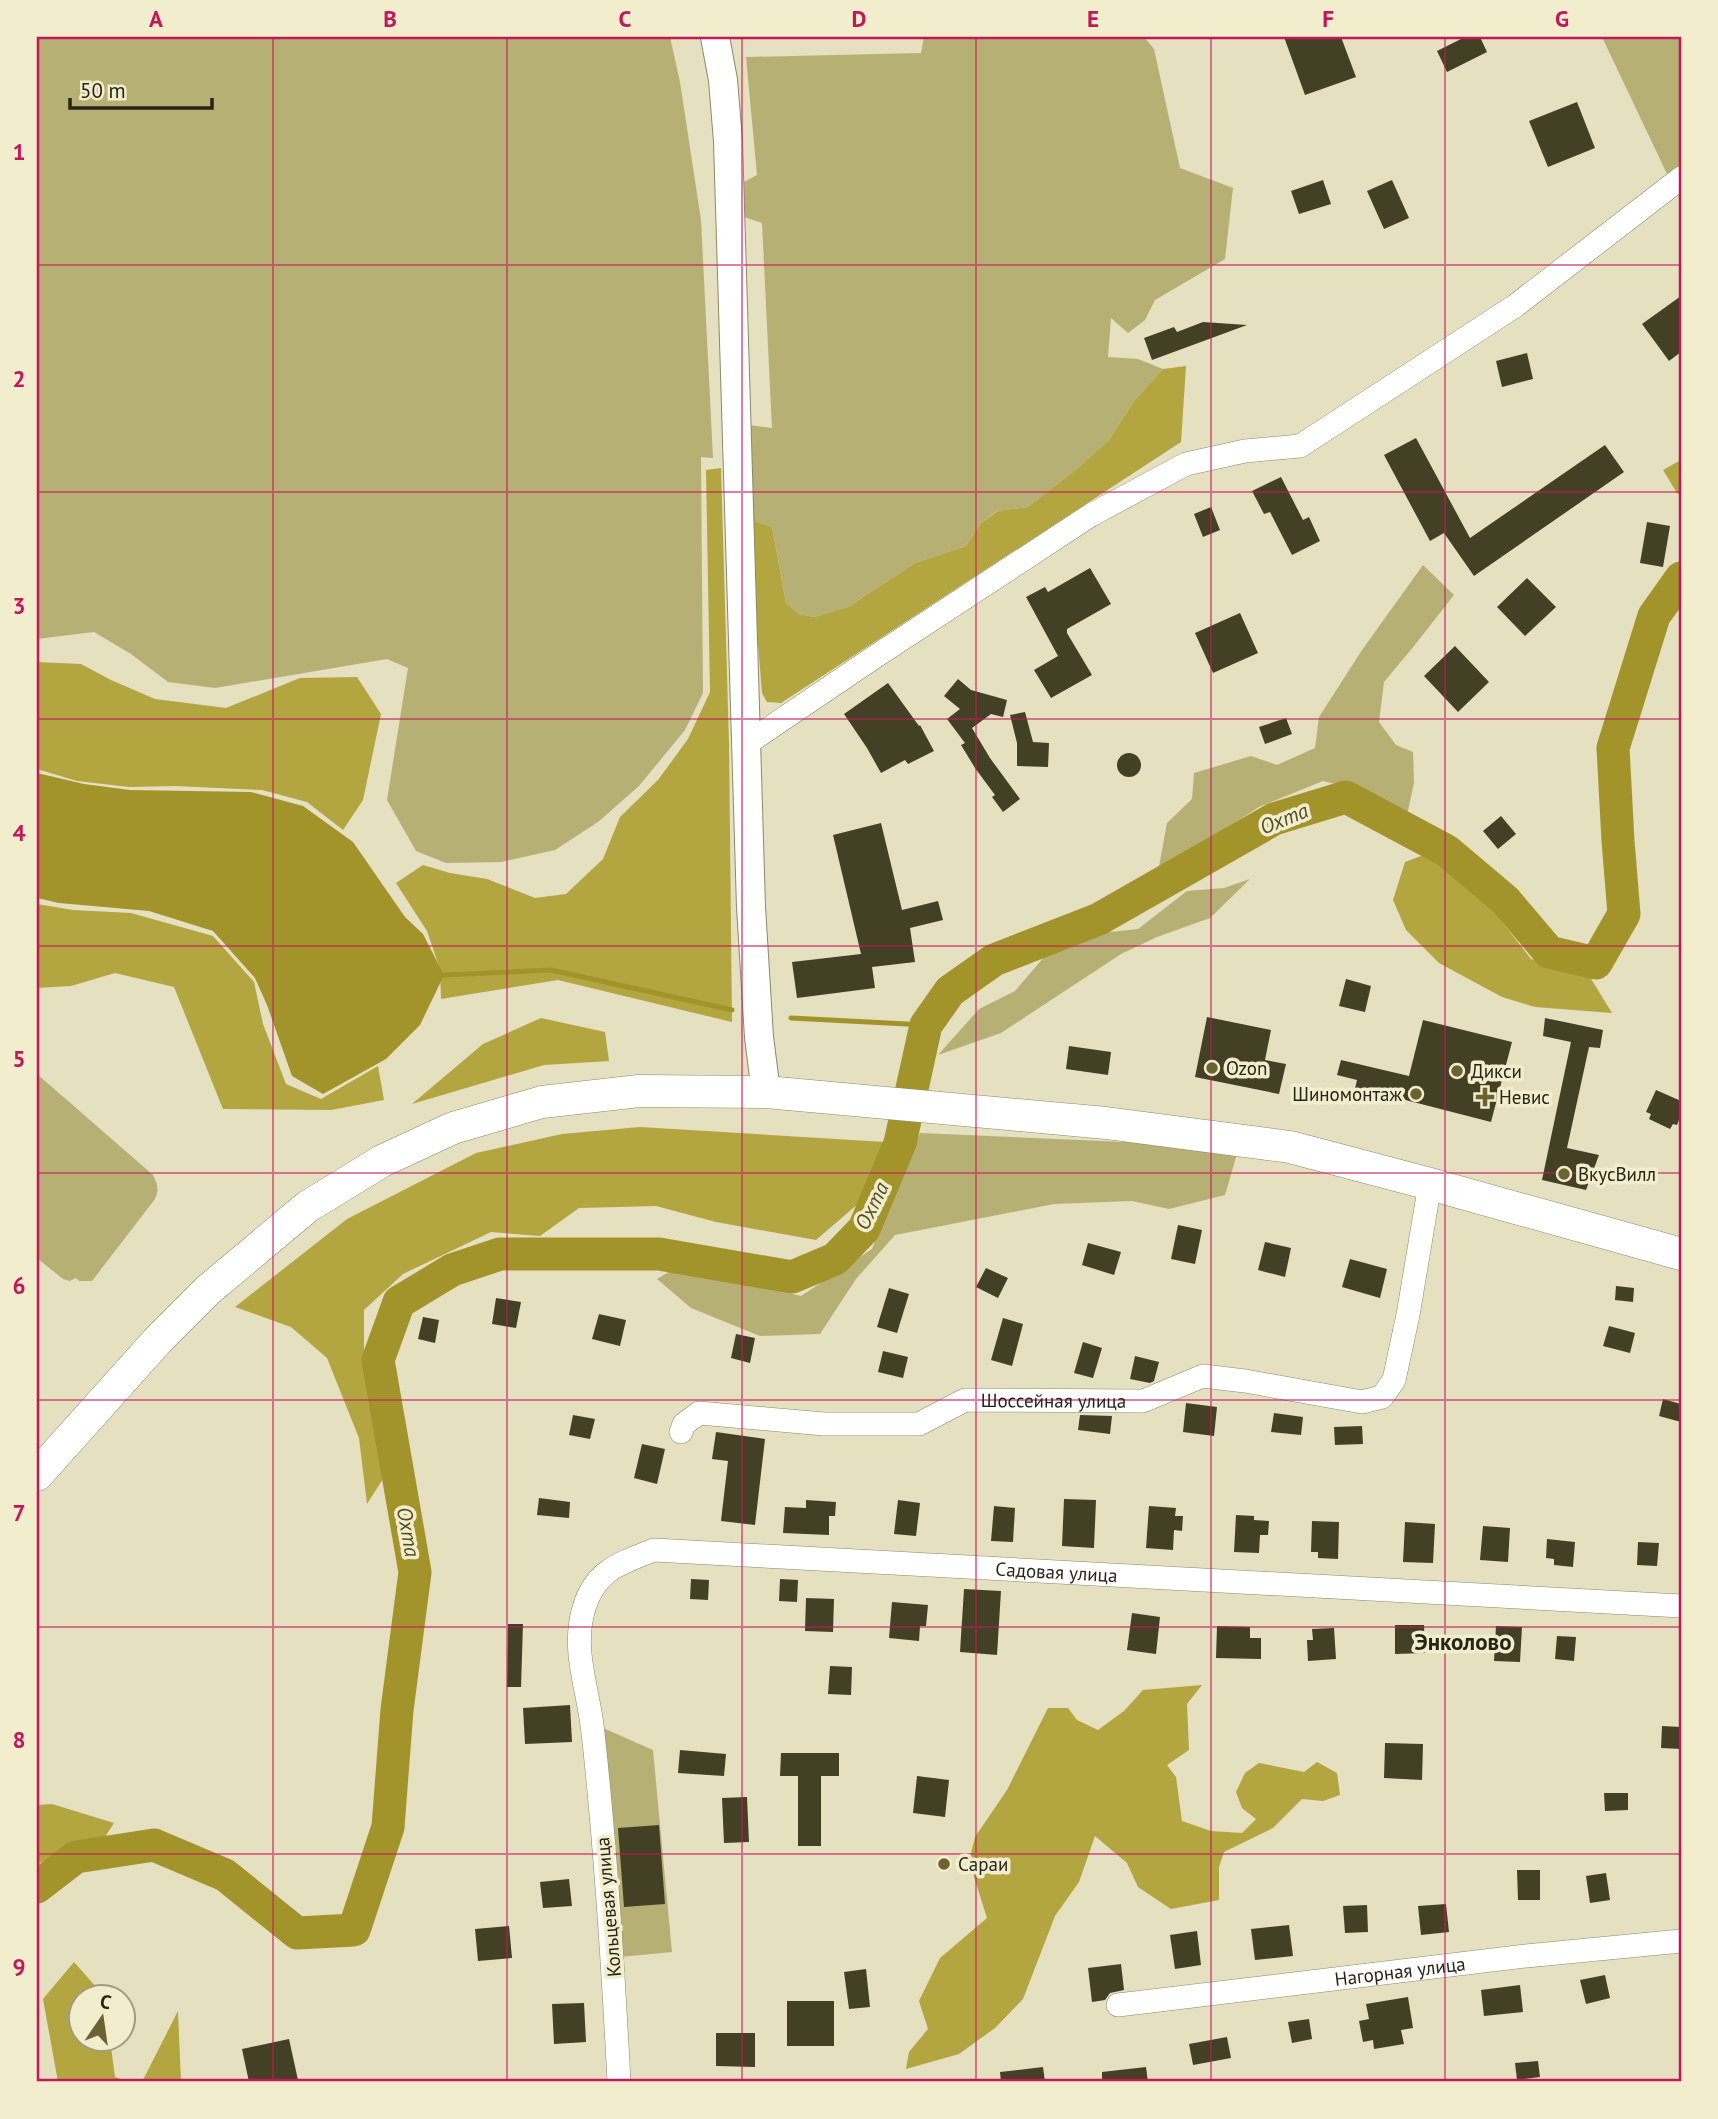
<svg xmlns="http://www.w3.org/2000/svg" width="1718" height="2119" viewBox="0 0 1718 2119" font-family="'PT Sans',sans-serif">
  <style>
    .green { fill: #b7b075 }
    .forest { fill: #b3a540 }
    .water { fill: #a2942b }
    .lines { fill: none; stroke-linecap: round; stroke-linejoin: round }
    .stream { stroke: #a2942b; stroke-width: 5 }
    .river { stroke: #a2942b; stroke-width: 33 }
    .building { fill: #444025 }
    .minor-casing { stroke: #8c896b; stroke-width: 24 }
    .tertiary-casing { stroke: #8c896b; stroke-width: 30 }
    .secondary-casing { stroke: #8c896b; stroke-width: 33 }
    .minor { stroke: #fff; stroke-width: 23 }
    .tertiary { stroke: #fff; stroke-width: 28 }
    .secondary { stroke: #fff; stroke-width: 32 }
    .grid { fill: none; stroke: #c2185b; stroke-width: 2; stroke-opacity: 0.55 }
    .poi-dot { fill: #6a6330; stroke: #f1edcd; stroke-width: 2.5 }
    .labels { text-anchor: middle; stroke-width: 7; stroke-linejoin: round; paint-order: stroke }
    .poi-label { font-size: 19px; fill: #27251a; stroke: #f1edcd; text-anchor: start }
    .street-label { font-size: 19px; fill: #27251a; stroke: #f1edcd }
    .water-label { font-size: 21px; font-style: italic; fill: #524d23; stroke: #f1edcd }
    .quarter-label { font-size: 23px; font-weight: bold; fill: #27251a; stroke: #f1edcd }
    .neatline { fill: none; stroke: #c2185b; stroke-width: 2.5 }
    .grid-label { font-size: 23px; text-anchor: middle; font-weight: bold; fill: #c2185b }
  </style>
  <rect width="100%" height="100%" fill="#e4e0c0"/>
  <g class="green">
    <path d="M37,37H670L680,82L701,220L713,458L701,457L703,693L685,730L639,786L598,822L555,850L501,862L446,863L416,851L387,800L408,668L387,659L215,688L168,682L131,654L94,632L37,639Z"/>
    <path d="M924,37H1144L1154,49L1180,168L1233,188L1225,259L1155,300L1145,320L1128,333L1111,318L1108,357L1138,359L1163,369L1134,401L1109,440L1078,468L1028,507L997,511L981,523L966,546L915,563L848,607L814,617L799,614L786,603L772,527L754,521L749,425L772,428L762,223L744,217L742,183L757,175L746,57L921,53Z"/>
    <path d="M1602,37H1681V167L1667,174Z"/>
    <path d="M1423,565L1454,595L1414,646L1384,682L1379,722L1396,745L1413,752L1414,783L1407,815L1371,793L1323,781L1259,807L1158,872L1167,823L1192,799L1194,773L1251,756L1277,765L1315,748L1319,717L1362,650Z"/>
    <path d="M1250,879L1210,918L1157,937L1121,954L1001,1033L938,1055L979,1009L1015,991L1045,956L1092,934L1138,929L1187,891L1224,888Z"/>
    <path d="M37,1074L153,1175C158,1185 159,1190 155,1199L92,1281H79L76,1278L70,1281L63,1279L37,1258Z"/>
    <path d="M920,1133L1239,1147L1225,1195L1169,1209L1132,1201L1054,1204L895,1235L856,1279L820,1334L760,1336L691,1308L657,1279L677,1267L801,1296L872,1249Z"/>
    <path d="M603,1728L653,1750L672,1952L620,1957Z"/>
  </g>
  <g class="forest">
    <path d="M1186,366L1181,442L781,703L767,702L762,693L746,493L753,494L755,521L772,527L786,603L799,614L814,617L848,607L915,563L966,546L981,523L998,511L1028,507L1078,468L1109,440L1134,401L1163,369Z"/>
    <path d="M1681,460V495L1677,493L1663,470Z"/>
    <path d="M721,468L729,743L732,1022L558,980L441,999L440,969L427,931L396,883L423,865L450,873L487,879L535,898L566,894L603,859L620,817L658,780L688,739L710,692L706,470Z"/>
    <path d="M37,662L81,664L111,680L155,699L226,708L300,678L357,677L381,714L363,800L343,830L307,802L262,790L175,786L129,787L77,781L37,769Z"/>
    <path d="M1429,853L1477,890L1531,959L1590,977L1612,1013L1535,1007L1502,997L1439,963L1406,930L1393,900L1405,862Z"/>
    <path d="M37,904L73,910L131,913L213,936L254,982L263,1024L286,1084L321,1099L378,1066L384,1100L331,1110L223,1109L174,987L115,973L71,986L37,988Z"/>
    <path d="M541,1018L605,1032L609,1061L544,1065L412,1104L483,1044Z"/>
    <path d="M640,1127L885,1142L859,1203L816,1240L716,1222L656,1206L579,1208L540,1236L491,1232L403,1274L364,1310V1366L379,1397L381,1443L388,1471L367,1504L359,1438L327,1358L291,1327L235,1307L347,1219L476,1153L562,1134Z"/>
    <path d="M1202,1685L1187,1704L1189,1750L1167,1765L1176,1777L1182,1821L1211,1831L1242,1833L1256,1819L1242,1808L1236,1792L1245,1773L1259,1763L1304,1772L1317,1762L1337,1773L1340,1795L1323,1801L1302,1799L1273,1828L1224,1852L1219,1867V1900L1171,1909L1138,1887L1127,1863L1095,1836L1079,1882L1055,1916L1023,1999L995,2028L959,2054L906,2069L909,2052L928,2029L919,2001L940,1958L987,1918L969,1861L975,1837L1007,1790L1048,1708H1068L1077,1720L1098,1730L1124,1711L1143,1690Z"/>
    <path d="M52,1804L114,1823L103,1840L72,1845L37,1865V1805Z"/>
    <path d="M74,1962L104,1996H80V2038L110,2039L115,2077L129,2082H58L43,1999Z"/>
    <path d="M178,2011L181,2082H142Z"/>
  </g>
  <path class="water" d="M37,773L84,784L130,790L251,792L303,806L353,842L405,917L423,934L444,975L420,1025L386,1059L323,1094L292,1076L267,1005L255,978L213,931L149,911L59,903L37,898Z"/>
  <g class="lines">
    <g class="stream">
      <path d="M444,975L551,970L732,1010"/>
      <path d="M791,1018L926,1025"/>
    </g>
    <path class="river" d="M37,1887L76,1857L154,1845L225,1875L297,1933L354,1930L388,1827L397,1710L415,1572L378,1360L399,1302L452,1270L500,1254H659L792,1277L835,1259L864,1229L900,1143L926,1025L950,991L994,960L1099,919L1274,819L1346,797L1447,851L1505,900L1549,952L1596,963L1624,914L1618,841L1613,748L1654,616L1681,578"/>
  </g>
  <g class="building">
    <path d="M1284,37H1341L1356,77L1305,95Z"/>
    <path d="M1465,37H1480L1487,52L1447,72L1437,51Z"/>
    <path d="M1577,102L1595,148L1548,167L1529,121Z"/>
    <path d="M1323,180L1331,204L1299,214L1291,191Z"/>
    <path d="M1392,180L1409,218L1384,229L1367,191Z"/>
    <path d="M1681,296V352L1669,361L1642,324Z"/>
    <path d="M1203,322L1247,325L1152,360L1144,338L1174,327L1177,332Z"/>
    <path d="M1527,353L1533,379L1502,387L1496,361Z"/>
    <path d="M1416,438L1470,538L1605,445L1624,472L1474,576L1444,533L1430,541L1384,455Z"/>
    <path d="M1281,477L1303,520L1309,517L1320,541L1292,555L1270,512L1264,514L1252,491Z"/>
    <path d="M1211,507L1220,530L1203,537L1194,514Z"/>
    <path d="M1647,522L1670,526L1663,567L1640,563Z"/>
    <path d="M1090,568L1111,604L1067,629V633L1092,675L1051,698L1034,670L1058,656L1026,597L1045,587L1048,592Z"/>
    <path d="M1527,578L1556,607L1525,636L1497,607Z"/>
    <path d="M1240,613L1258,653L1213,673L1195,633Z"/>
    <path d="M1455,646L1489,682L1458,712L1424,676Z"/>
    <path d="M958,679L971,690L1007,700L1003,717L991,714L972,728L990,758L1020,799L1003,812L992,797L995,795L975,768L961,745L965,743L947,719L960,709L944,696Z"/>
    <path d="M888,683L919,726L920,725L934,751L908,764L905,760L881,773L867,748L844,714Z"/>
    <path d="M1025,712L1033,742L1049,743L1048,767L1017,766V743L1010,715Z"/>
    <path d="M1286,718L1292,734L1265,744L1259,727Z"/>
    <circle cx="1129" cy="765" r="12"/>
    <path d="M1501,816L1516,834L1498,849L1483,831Z"/>
    <path d="M881,823L902,910L938,901L943,920L910,928L915,962L872,967L875,988L797,998L792,962L861,954L833,835Z"/>
    <path d="M1346,979L1371,986L1365,1012L1339,1006Z"/>
    <path d="M1207,1017L1271,1030L1265,1060L1286,1064L1279,1094L1195,1077Z"/>
    <path d="M1545,1018L1603,1030L1600,1048L1589,1047L1567,1148L1599,1155L1586,1190L1542,1180L1571,1042L1543,1036Z"/>
    <path d="M1423,1020L1512,1042L1491,1122L1390,1096L1389,1102L1354,1093L1357,1080L1337,1075L1341,1060L1409,1076Z"/>
    <path d="M1069,1046L1111,1052L1108,1075L1066,1069Z"/>
    <path d="M1656,1090L1681,1101V1115L1677,1125L1673,1124L1670,1129L1649,1119L1651,1114L1646,1112Z"/>
    <path d="M1178,1225L1202,1230L1195,1264L1171,1259Z"/>
    <path d="M1265,1242L1291,1248L1285,1277L1258,1270Z"/>
    <path d="M1088,1243L1121,1252L1114,1275L1082,1265Z"/>
    <path d="M1350,1259L1387,1269L1380,1298L1342,1287Z"/>
    <path d="M986,1268L1008,1278L998,1298L976,1287Z"/>
    <path d="M1616,1286L1634,1288L1633,1302L1615,1300Z"/>
    <path d="M889,1288L909,1294L897,1333L877,1327Z"/>
    <path d="M496,1298L521,1302L516,1328L492,1324Z"/>
    <path d="M599,1314L626,1320L620,1346L592,1339Z"/>
    <path d="M423,1317L439,1320L435,1343L418,1339Z"/>
    <path d="M1003,1318L1023,1324L1012,1366L991,1360Z"/>
    <path d="M1609,1326L1635,1333L1630,1353L1603,1346Z"/>
    <path d="M736,1334L755,1338L750,1363L731,1358Z"/>
    <path d="M1083,1342L1102,1348L1093,1378L1074,1373Z"/>
    <path d="M883,1351L908,1357L903,1378L878,1372Z"/>
    <path d="M1135,1356L1159,1362L1154,1381L1150,1383L1130,1379Z"/>
    <path d="M1663,1399L1681,1404V1422L1659,1416Z"/>
    <path d="M1186,1403L1217,1407L1214,1436L1183,1432Z"/>
    <path d="M1274,1413L1303,1417L1301,1435L1271,1432Z"/>
    <path d="M573,1415L595,1419L590,1439L569,1435Z"/>
    <path d="M1080,1415L1112,1416L1110,1434L1078,1430Z"/>
    <path d="M1362,1426L1363,1444L1335,1445L1334,1427Z"/>
    <path d="M716,1432L765,1439L755,1525L721,1521L728,1461L712,1459Z"/>
    <path d="M642,1444L665,1449L657,1484L634,1478Z"/>
    <path d="M539,1498L570,1502L569,1518L537,1515Z"/>
    <path d="M1064,1499L1096,1500L1094,1548L1062,1546Z"/>
    <path d="M806,1500L836,1502L835,1516H829V1535L783,1533L785,1507L806,1508Z"/>
    <path d="M898,1500L920,1503L916,1536L894,1534Z"/>
    <path d="M994,1506L1015,1508L1013,1542L991,1541Z"/>
    <path d="M1149,1506L1176,1508L1175,1516H1183L1182,1531L1174,1530L1173,1550L1146,1548Z"/>
    <path d="M1236,1515L1254,1516V1520L1269,1521L1268,1535H1260L1259,1553L1234,1552Z"/>
    <path d="M1312,1521L1339,1522L1338,1559L1318,1558V1552H1311Z"/>
    <path d="M1405,1522L1435,1524L1433,1563L1403,1562Z"/>
    <path d="M1483,1526L1510,1528L1508,1562L1480,1560Z"/>
    <path d="M1547,1539L1575,1542L1573,1567L1554,1565V1559L1546,1558Z"/>
    <path d="M1638,1542L1659,1543L1657,1566L1637,1565Z"/>
    <path d="M691,1579L709,1580L708,1600L690,1599Z"/>
    <path d="M780,1579L798,1580L797,1602L779,1601Z"/>
    <path d="M964,1589L1001,1591L997,1655L960,1652Z"/>
    <path d="M806,1598L834,1599L833,1632L805,1631Z"/>
    <path d="M892,1602L928,1605L926,1626H920L919,1641L889,1638Z"/>
    <path d="M1132,1613L1160,1617L1156,1654L1127,1650Z"/>
    <path d="M508,1624H523L521,1687H507Z"/>
    <path d="M1395,1625H1424L1425,1653L1395,1654Z"/>
    <path d="M1217,1626L1250,1627V1638H1261V1659L1216,1658Z"/>
    <path d="M1496,1626L1522,1627L1520,1662L1494,1661Z"/>
    <path d="M1334,1628L1336,1659L1308,1661L1307,1640H1313L1312,1629Z"/>
    <path d="M1557,1636L1576,1637L1574,1661L1555,1659Z"/>
    <path d="M830,1666L852,1667L851,1695L828,1694Z"/>
    <path d="M570,1705L572,1742L525,1744L523,1708Z"/>
    <path d="M1662,1726L1681,1727V1749L1661,1748Z"/>
    <path d="M1385,1743L1423,1744L1422,1780L1384,1778Z"/>
    <path d="M680,1750L726,1754L724,1776L678,1773Z"/>
    <path d="M781,1753H839V1776H821V1846H798V1776H780Z"/>
    <path d="M917,1776L949,1780L945,1817L913,1813Z"/>
    <path d="M1604,1793H1628V1810L1605,1811Z"/>
    <path d="M747,1797L749,1842L724,1843L722,1798Z"/>
    <path d="M659,1825L665,1904L624,1907L618,1828Z"/>
    <path d="M1517,1870H1540V1900H1518Z"/>
    <path d="M1606,1873L1610,1900L1590,1903L1586,1876Z"/>
    <path d="M569,1879L572,1906L543,1908L540,1882Z"/>
    <path d="M1446,1904L1449,1932L1421,1935L1418,1906Z"/>
    <path d="M1367,1905L1368,1932L1345,1933L1343,1906Z"/>
    <path d="M1289,1925L1293,1956L1255,1960L1251,1929Z"/>
    <path d="M509,1926L512,1958L478,1961L475,1929Z"/>
    <path d="M1197,1931L1201,1965L1175,1969L1170,1935Z"/>
    <path d="M1121,1964L1124,1990L1110,1993L1105,2000L1092,2002L1088,1968Z"/>
    <path d="M866,1969L870,2007L849,2009L844,1972Z"/>
    <path d="M1605,1975L1610,1998L1586,2004L1580,1980Z"/>
    <path d="M1520,1985L1523,2012L1484,2016L1481,1990Z"/>
    <path d="M1408,1997L1413,2028L1401,2030L1404,2044L1374,2049L1373,2040L1363,2042L1359,2021L1369,2019L1366,2004Z"/>
    <rect x="787" y="2001" width="47" height="45"/>
    <path d="M584,2003L586,2042L554,2044L552,2004Z"/>
    <path d="M1309,2019L1312,2039L1292,2043L1288,2022Z"/>
    <path d="M716,2033H755V2067L716,2066Z"/>
    <path d="M1227,2037L1231,2058L1193,2065L1189,2044Z"/>
    <path d="M289,2039L298,2080L287,2082H249L242,2049Z"/>
    <path d="M1538,2061L1540,2077L1517,2080L1515,2063Z"/>
    <path d="M1043,2067L1045,2082H1001L1000,2072Z"/>
    <path d="M1146,2067L1148,2082H1102V2072Z"/>
  </g>
  <g class="lines">
    <g class="minor-casing">
      <g id="minor">
        <path d="M746,744L876,656L1091,515L1186,464L1245,451L1300,446L1515,306L1681,178"/>
        <path id="s1" d="M681,1432L684,1424L699,1413L824,1424H919L965,1400L1143,1401L1203,1376L1245,1381L1362,1402L1382,1397L1394,1380L1408,1315L1430,1184"/>
        <path id="s2" d="M1118,2005L1526,1956L1681,1941"/>
        <path id="s3" d="M619,2082C613,1966 606,1849 593,1733C589,1690 571,1651 584,1608C595,1570 621,1563 654,1550L1681,1606"/>
      </g>
    </g>
    <g class="tertiary-casing">
      <path id="tertiary" d="M715,37L723,80L728,141L751,907L759,1037L766,1092"/>
    </g>
    <g class="secondary-casing">
      <path id="secondary" d="M37,1475L158,1340L208,1290L307,1207L382,1161L453,1128L542,1102L639,1091L766,1092L1106,1123L1290,1147L1430,1184L1681,1254"/>
    </g>
    <use href="#minor" class="minor"/>
    <use href="#tertiary" class="tertiary"/>
    <use href="#secondary" class="secondary"/>
  </g>
  <path class="grid" d="M273,37V2082M507,37V2082M742,37V2082M976,37V2082M1211,37V2082M1445,37V2082M37,265H1681M37,492H1681M37,719H1681M37,946H1681M37,1173H1681M37,1400H1681M37,1627H1681M37,1854H1681"/>
  <g class="poi-dot">
    <circle cx="1212" cy="1068" r="7"/>
    <circle cx="1457" cy="1071" r="7"/>
    <circle cx="1416" cy="1094" r="7"/>
    <path d="M1481.5 1086.5h7v7h7v7h-7v7h-7v-7h-7v-7h7z"/>
    <circle cx="1564" cy="1174" r="7"/>
    <circle cx="944" cy="1864" r="7"/>
  </g>
  <g class="labels">
    <g class="poi-label">
      <text x="1226" y="1075">Ozon</text>
      <text x="1471" y="1078">Дикси</text>
      <text x="1402" y="1101" text-anchor="end">Шиномонтаж</text>
      <text x="1499" y="1104">Невис</text>
      <text x="1578" y="1181">ВкусВилл</text>
      <text x="958" y="1871">Сараи</text>
    </g>
    <g class="street-label">
      <text dy="7" stroke="none"><textPath href="#s1" startOffset="388">Шоссейная улица</textPath></text>
      <text dy="7" stroke="none"><textPath href="#s3" startOffset="975">Садовая улица</textPath></text>
      <text transform="translate(608 1907) rotate(-95)" y="7">Кольцевая улица</text>
      <text dy="7" stroke="none"><textPath href="#s2" startOffset="284">Нагорная улица</textPath></text>
    </g>
    <g class="water-label">
      <text transform="translate(1284 819) rotate(-22)" y="7">Охта</text>
      <text transform="translate(872 1206) rotate(-64)" y="7">Охта</text>
      <text transform="translate(408 1532) rotate(80)" y="7">Охта</text>
    </g>
    <g class="quarter-label">
      <text x="1463" y="1650">Энколово</text>
    </g>
  </g>
  <rect width="1718" height="2119" fill="none" stroke="#f1edcd" stroke-width="77"/>
  <g transform="translate(102 2018) rotate(13)"><circle r="33" fill="#f1edcd" stroke="#a09d85" stroke-width="2"/>
  <path d="M0-5L12 26L0 18L-12 26Z" fill="#6a6330"/>
  <text y="-10" font-size="19" font-weight="bold" text-anchor="middle" fill="#27251a">С</text>
  </g>
  <path d="M70 98v10h142v-10" fill="none" stroke="#27251a" stroke-width="3.5"/>
  <text x="80" y="98" font-size="21" fill="#27251a" stroke="#f1edcd" stroke-width="5" paint-order="stroke">50 m</text>
  <rect x="38" y="38" width="1642" height="2042" class="neatline"/>
  <g class="grid-label">
    <text x="156" y="27">A</text>
    <text x="390" y="27">B</text>
    <text x="625" y="27">C</text>
    <text x="859" y="27">D</text>
    <text x="1093" y="27">E</text>
    <text x="1328" y="27">F</text>
    <text x="1562" y="27">G</text>
    <text x="19" y="160">1</text>
    <text x="19" y="387">2</text>
    <text x="19" y="614">3</text>
    <text x="19" y="841">4</text>
    <text x="19" y="1067">5</text>
    <text x="19" y="1294">6</text>
    <text x="19" y="1521">7</text>
    <text x="19" y="1748">8</text>
    <text x="19" y="1975">9</text>
  </g>
</svg>
